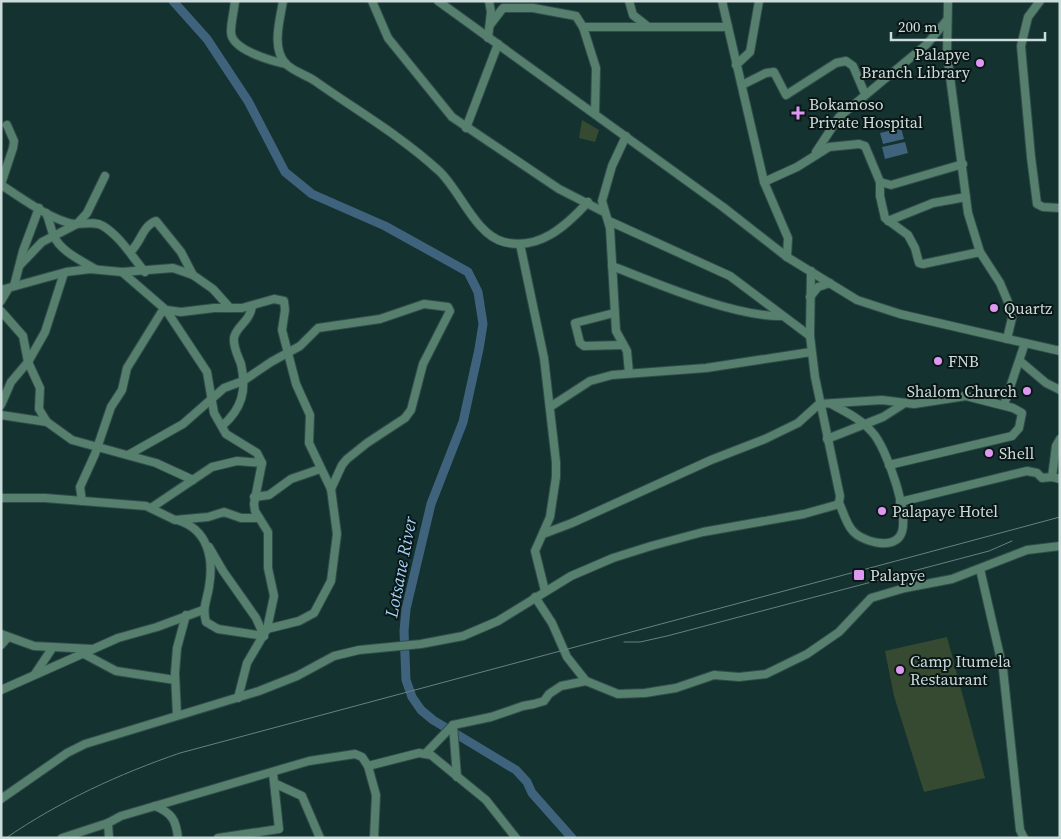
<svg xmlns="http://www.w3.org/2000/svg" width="1061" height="839" viewBox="0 0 1061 839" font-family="'Source Serif 4',serif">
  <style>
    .green { fill: #364a32 }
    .water { fill: #40637d }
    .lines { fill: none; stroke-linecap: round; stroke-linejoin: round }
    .river { stroke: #40637d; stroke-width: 9 }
    .minor-casing { stroke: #314d4b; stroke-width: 10 }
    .minor { stroke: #567f6e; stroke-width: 8 }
    .rail { stroke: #69817f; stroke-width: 1 }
    .poi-dot { fill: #de98f2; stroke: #0a1716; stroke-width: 2 }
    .labels { text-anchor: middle; stroke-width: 4; stroke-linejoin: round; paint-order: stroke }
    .poi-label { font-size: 16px; fill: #cbdcda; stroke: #0a1716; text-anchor: start }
    .water-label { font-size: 18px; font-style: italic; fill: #a3d1f6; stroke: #0a1716 }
  </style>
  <rect width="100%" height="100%" fill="#143230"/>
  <g class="green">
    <path d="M582,120L599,130L595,142L579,138Z"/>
    <path d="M947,637L985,778L924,792L894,696L885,651Z"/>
  </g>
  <g class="water">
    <path d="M901,128L904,139L883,144L880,133Z"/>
    <path d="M905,142L908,153L885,159L882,147Z"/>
  </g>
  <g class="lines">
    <path class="river" d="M173,1L207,39L248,101L285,172L312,194L385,226L468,272L478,292L483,324L479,349L463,422L431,504L406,609L404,631L406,680L412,697L421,710L433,720L516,770L527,782L532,793L572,838"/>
    <g class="minor-casing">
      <g id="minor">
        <path d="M235,1C234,11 231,22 231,32C231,50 272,61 286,64"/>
        <path d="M283,1C280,20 271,48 286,64C293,71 306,75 315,81C356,110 401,136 438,170C459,188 475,235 504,242C539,251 566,226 588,202"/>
        <path d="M372,1L388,38L452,117L559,189L604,212"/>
        <path d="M438,1L723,207L787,257L857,300L900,314L1060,351"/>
        <path d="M629,1L633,15L647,26"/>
        <path d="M722,1L764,182L788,238L787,257"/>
        <path d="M948,1L947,54L968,213L980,252L1000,283L1011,309L1012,318L1007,339"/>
        <path d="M1040,1L1028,17L1021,46L1031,157L1037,204L1043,207L1060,208"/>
        <path d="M490,25L503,8H533L576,16L583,27L596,68L595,114"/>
        <path d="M583,27H728"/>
        <path d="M488,38L491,12L489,1"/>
        <path d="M736,65L750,52L759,1"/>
        <path d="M742,85L766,73L774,72L786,95L836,63L846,61L853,66L865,94"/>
        <path d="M466,128L498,44"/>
        <path d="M626,136L612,166L602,201L610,228L616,331L627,351L629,373"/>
        <path d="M816,152L839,117L927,44L947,20"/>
        <path d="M764,182L797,167L829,147L859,144L865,146L880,182V196L885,218L908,235L915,248L919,263L923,264L980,252"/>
        <path d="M880,182L891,185L963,164"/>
        <path d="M1,184L13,148L14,141L7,125"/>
        <path d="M1,185C22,198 45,216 69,223C80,226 94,220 103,226C121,237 132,257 145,272"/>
        <path d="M46,213C50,221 50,228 54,236C60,251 82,261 95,269"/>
        <path d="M609,221L730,276L810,336"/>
        <path d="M888,221L933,203L966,197"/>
        <path d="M520,244L544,358L556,462V477L550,517L535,551L545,591"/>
        <path d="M130,252C141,243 142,226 156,221L181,252L193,275"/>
        <path d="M20,265L42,242L77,224L87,213L105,176"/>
        <path d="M612,266C658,284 732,316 780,316"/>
        <path d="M122,272L166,310L207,372L214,413L226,434L257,453L262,463L254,504L255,511L268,532V568L274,596L267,629L247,663L238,698"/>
        <path d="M14,286L23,251L39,208"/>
        <path d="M1,290L66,272L90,269L122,272L173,268L193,275L213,289L230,308"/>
        <path d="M810,297L818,287L830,283"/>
        <path d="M1,301L8,289"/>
        <path d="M1,311L23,336L28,362L40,388L39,409L47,422"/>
        <path d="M614,313L575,323L580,343L584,346L623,345"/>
        <path d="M1020,361L1046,383L1060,390"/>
        <path d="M831,404C846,412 861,419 872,432C886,446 912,519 900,536C891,550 860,541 852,530C846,523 843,511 839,503"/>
        <path d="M1,405L11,382L28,362L45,332L64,273"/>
        <path d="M1004,405L1025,343"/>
        <path d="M550,407L590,381L612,375L706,368L811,352"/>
        <path d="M1,415L47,422L72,440L156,463L193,480"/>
        <path d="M222,426C242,409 247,390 241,364C238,356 233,347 234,338C236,326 250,322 252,306"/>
        <path d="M827,439L883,417L905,403"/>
        <path d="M128,455L183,424L224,388L243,381L271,362L300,346L318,328L380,319L424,304L448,307L450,311L423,364L411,410L405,418L367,443L347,459L342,465L331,489"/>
        <path d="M1052,477L1056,446L1060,439"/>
        <path d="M254,497L269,495L291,479L320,469"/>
        <path d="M1,498H45L146,506L175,520L208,517L224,512L241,518H259"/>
        <path d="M82,501L80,487L95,454L111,407L122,390L127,368L161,313L166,310L181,312L214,308H242L274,299L284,301L285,310L282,330L296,384L310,415L309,443L331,489L337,534L331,581L314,613L299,621L267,629"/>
        <path d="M900,502L1027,471L1037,473L1042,478L1052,477L1060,479"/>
        <path d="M151,508L212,467L237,461L262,463"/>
        <path d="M177,520C208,529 214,558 209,587C207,600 202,608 206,622L218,629L264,636"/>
        <path d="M543,534L572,523L711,460L765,439L798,423L819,404L882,400L914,404L966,396L1013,408L1022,413L1019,428L1012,436L889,465"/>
        <path d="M209,547L223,571L256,618L264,636"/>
        <path d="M980,569L1003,669L1020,830L1024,838"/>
        <path d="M535,597L552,623L567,657L586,681L618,694L645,693L676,688L714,675L739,677L766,674L807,654L839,632L871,598L905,588L952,579L1027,550L1060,546"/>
        <path d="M1,634L34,646L92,649"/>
        <path d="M1,645L8,637"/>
        <path d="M84,654L116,671L175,680"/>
        <path d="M35,674L53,647"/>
        <path d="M1,690L118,638L157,627L203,610"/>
        <path d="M177,715L175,673L177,648L186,615"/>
        <path d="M453,725L457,777"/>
        <path d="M426,753L453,725L491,717L523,706L534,704L544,701L549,694L561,686L586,681"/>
        <path d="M368,766L419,753L431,755L486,800L516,838"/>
        <path d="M276,784L302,796L320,838"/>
        <path d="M1,799L67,753L85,744L259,691L297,676L334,656L359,650L421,644L463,636L498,621L571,576L613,558L651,546L703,532L804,514L836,505L839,503L840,496L815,377L810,336L811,271"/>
        <path d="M155,806C172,813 176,820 178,838"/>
        <path d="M108,823L109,838"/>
        <path d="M62,838L108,823L121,816L309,761L355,754L362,757L368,766L376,795L374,838"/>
        <path d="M218,838L279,829L273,773"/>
      </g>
    </g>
    <use href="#minor" class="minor"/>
    <g class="rail">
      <path d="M624,642H640L667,636L989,551L1012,541"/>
      <path d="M6,838C60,801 119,774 180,753L1060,517"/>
    </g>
  </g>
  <g class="poi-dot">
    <circle cx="980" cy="63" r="5"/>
    <path d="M795.5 105.5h5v5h5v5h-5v5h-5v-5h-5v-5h5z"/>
    <circle cx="994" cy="308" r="5"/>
    <circle cx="938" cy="361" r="5"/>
    <circle cx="1027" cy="391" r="5"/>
    <circle cx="989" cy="453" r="5"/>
    <circle cx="882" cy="511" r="5"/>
    <rect x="853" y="569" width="12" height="12" rx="2.5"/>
    <circle cx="900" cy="670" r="5"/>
  </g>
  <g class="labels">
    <g class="poi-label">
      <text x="970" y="60" text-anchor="end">Palapye<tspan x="970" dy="18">Branch Library</tspan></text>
      <text x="809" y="110">Bokamoso<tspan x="809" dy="18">Private Hospital</tspan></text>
      <text x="1004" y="314">Quartz</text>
      <text x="948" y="367">FNB</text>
      <text x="1017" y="397" text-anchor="end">Shalom Church</text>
      <text x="999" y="459">Shell</text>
      <text x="892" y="517">Palapaye Hotel</text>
      <text x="870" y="581">Palapye</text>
      <text x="910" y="667">Camp Itumela<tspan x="910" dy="18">Restaurant</tspan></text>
    </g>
    <g class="water-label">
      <text transform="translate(401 567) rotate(-79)" y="6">Lotsane River</text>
    </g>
  </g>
  <rect width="1061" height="839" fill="none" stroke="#cbdcda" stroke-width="5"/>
  <path d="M891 32v8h154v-8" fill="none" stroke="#cbdcda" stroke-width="2.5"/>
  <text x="898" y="32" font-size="15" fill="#cbdcda" stroke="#0a1716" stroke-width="4" paint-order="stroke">200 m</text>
</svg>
